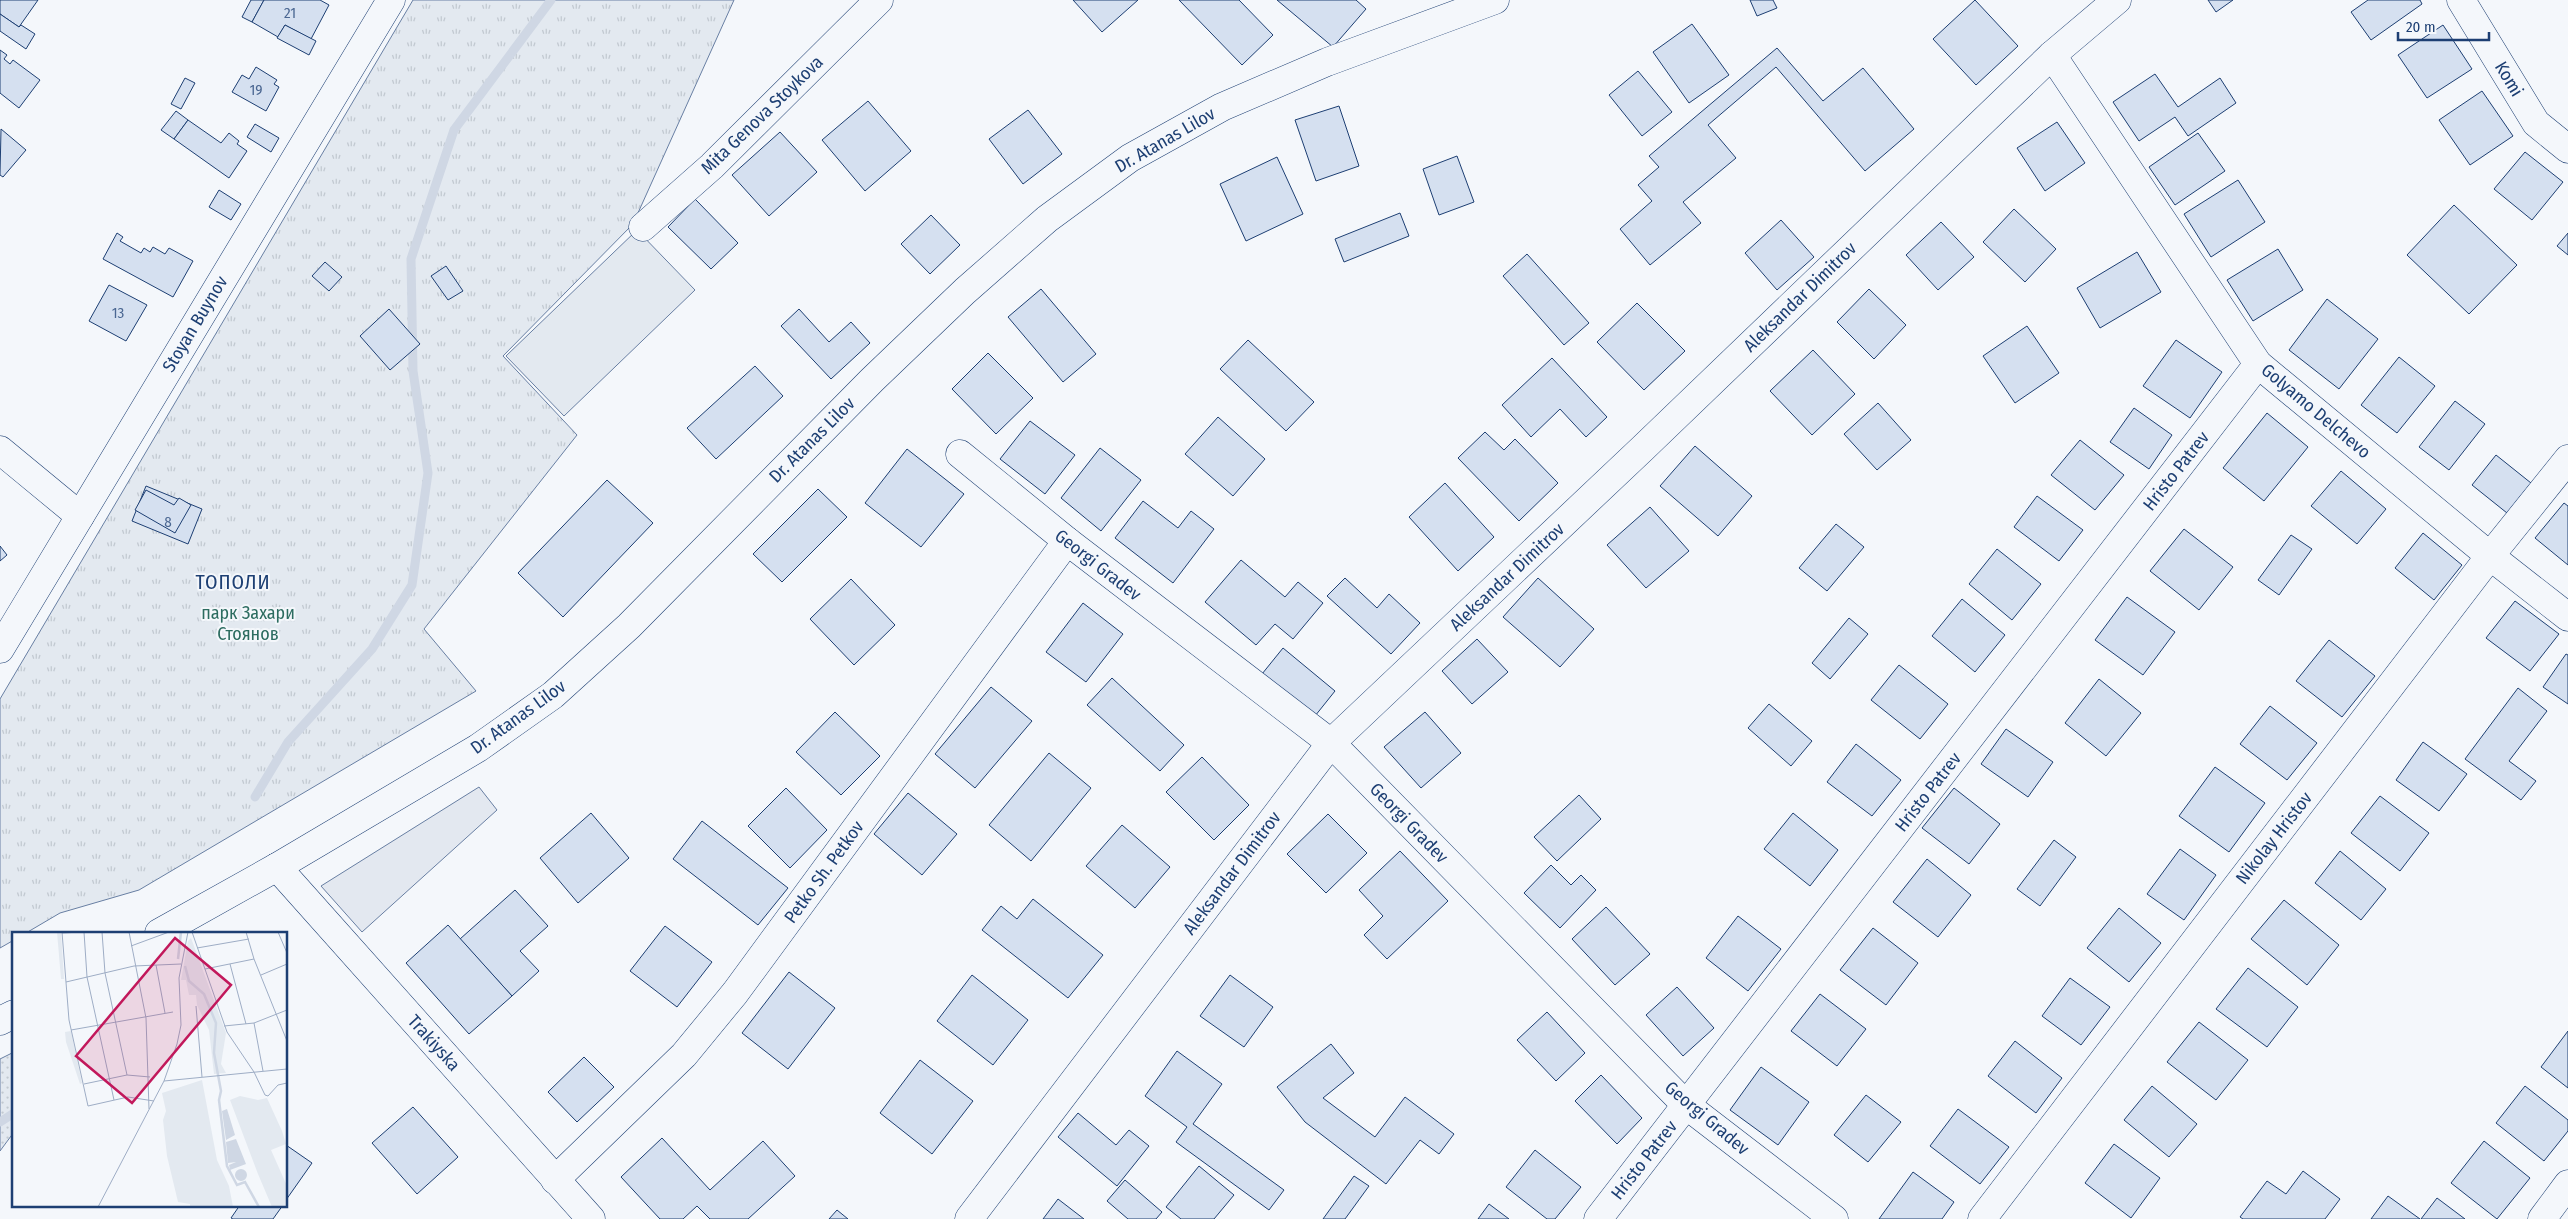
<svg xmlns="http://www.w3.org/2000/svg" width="2568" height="1219" viewBox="0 0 2568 1219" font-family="'Fira Sans Condensed',sans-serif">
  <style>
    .grass { fill: url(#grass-dots); stroke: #687fa3 }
    .park { fill: url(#park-tufts); stroke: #687fa3 }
    .pitch { fill: #e3e9f0; stroke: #687fa3 }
    .parking { fill: #e3e8f0; stroke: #687fa3 }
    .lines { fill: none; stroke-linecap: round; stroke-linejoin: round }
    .stream { stroke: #cfd7e4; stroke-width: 9 }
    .building { fill: #d5e0f0; stroke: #1d3f73 }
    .minor-casing { stroke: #1d3f73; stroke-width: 29 }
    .minor { stroke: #f4f7fb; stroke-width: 28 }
    .labels { text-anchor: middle; stroke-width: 4; stroke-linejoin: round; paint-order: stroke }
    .number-label { font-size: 15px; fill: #4b6792 }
    .street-label { font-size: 18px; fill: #1d3f73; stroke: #f4f7fb }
    .park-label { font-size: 18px; fill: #2c6c60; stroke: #f4f7fb }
    .quarter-label { font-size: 20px; letter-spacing: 1px; fill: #1d3f73; stroke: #f4f7fb }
    .inset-river { fill: none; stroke: #cfd7e4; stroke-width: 2.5 }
    .inset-road { fill: none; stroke: #9eadc5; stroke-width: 1 }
    .view { fill: #c2185b; fill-opacity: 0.15; stroke: #c2185b; stroke-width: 2.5 }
    .inset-edge { fill: none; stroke: #1d3f73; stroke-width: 2.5 }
  </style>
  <defs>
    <pattern id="grass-dots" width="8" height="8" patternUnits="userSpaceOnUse" patternTransform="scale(1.25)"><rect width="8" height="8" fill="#e3e9f0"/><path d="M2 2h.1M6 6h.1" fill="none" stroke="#c2c9d1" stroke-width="1.8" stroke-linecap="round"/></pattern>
    <pattern id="park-tufts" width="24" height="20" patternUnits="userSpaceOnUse" patternTransform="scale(1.25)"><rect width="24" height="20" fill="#e3e9f0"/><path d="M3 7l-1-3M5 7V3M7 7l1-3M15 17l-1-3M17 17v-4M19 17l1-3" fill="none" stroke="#c2c9d1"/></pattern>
  </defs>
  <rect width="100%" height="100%" fill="#f4f7fb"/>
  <path class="grass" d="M14,1052V1132L0,1151V1059Z"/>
  <path class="park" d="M413,0H734L633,224L503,356L577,435L424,629L476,691L139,890L60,913L26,933H14V940L0,948V699Z"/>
  <path class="pitch" d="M637,230L695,290L564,416L506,356Z"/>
  <path class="parking" d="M479,787L497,810L362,932L321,886Z"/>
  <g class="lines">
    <g class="stream">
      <path d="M255,797L288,742L372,649L412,585L428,473L413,371L411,259L454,130L551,0"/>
      <path d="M0,1122L14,1113"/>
    </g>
  </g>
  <g class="building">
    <path d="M0,0H38L19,27L0,14Z"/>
    <path d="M251,0H264L252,22L242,17Z"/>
    <path d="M264,0H320L329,5L311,39L285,25L278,37L252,22Z"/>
    <path d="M1073,0H1138L1102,32Z"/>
    <path d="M1179,0H1239L1273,35L1242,65Z"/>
    <path d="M1277,0H1356L1366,9L1333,47Z"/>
    <path d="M1750,0H1773L1777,8L1757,16Z"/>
    <path d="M1975,0L2018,46L1976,85L1933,39Z"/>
    <path d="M2208,0H2233L2216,12Z"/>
    <path d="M2368,0H2420L2422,4L2371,40L2351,12Z"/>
    <path d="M0,14L19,27L21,25L35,34L26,49L0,31Z"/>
    <path d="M1692,24L1729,75L1689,103L1653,52Z"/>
    <path d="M285,25L316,41L309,55L277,38Z"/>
    <path d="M2443,25L2472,69L2427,98L2398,55Z"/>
    <path d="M1777,48L1823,101L1863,68L1914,129L1865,171L1776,67L1708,125L1736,158L1683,202L1701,223L1650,265L1620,229L1652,201L1638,185L1659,167L1649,156Z"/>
    <path d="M0,50L7,55L4,59L10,64L13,60L40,80L19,108L0,93Z"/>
    <path d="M256,67L277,80L274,84L279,87L266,111L232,92L242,75L249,79Z"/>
    <path d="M1638,71L1672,112L1642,136L1609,95Z"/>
    <path d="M2155,74L2178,107L2220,78L2236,103L2188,136L2175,117L2139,141L2113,102Z"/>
    <path d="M185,78L195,83L181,109L171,104Z"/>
    <path d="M2482,91L2513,136L2470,165L2439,120Z"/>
    <path d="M868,101L911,151L865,191L822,140Z"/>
    <path d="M1339,106L1359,166L1316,181L1295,120Z"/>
    <path d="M1028,110L1062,154L1023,184L989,139Z"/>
    <path d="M176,111L188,120L174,139L161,130Z"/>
    <path d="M188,120L221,143L229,133L239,141L237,144L247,151L229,178L174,139Z"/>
    <path d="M2057,122L2085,163L2045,191L2017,148Z"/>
    <path d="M255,124L279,138L271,152L247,137Z"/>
    <path d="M1,129L26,150L3,177L0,175Z"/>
    <path d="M780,132L817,172L769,216L732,175Z"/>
    <path d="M2198,133L2225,171L2175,205L2149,167Z"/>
    <path d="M2525,152L2563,182L2532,220L2494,189Z"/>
    <path d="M1457,156L1474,202L1439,215L1423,169Z"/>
    <path d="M1277,157L1303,214L1246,241L1220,184Z"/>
    <path d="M2238,180L2265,222L2211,257L2184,214Z"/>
    <path d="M219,190L241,204L231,220L209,207Z"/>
    <path d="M695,199L738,243L711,269L668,227Z"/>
    <path d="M2454,205L2517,265L2469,314L2407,255Z"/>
    <path d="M2014,209L2056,249L2025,282L1983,242Z"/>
    <path d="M1400,213L1409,236L1344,262L1335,239Z"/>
    <path d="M931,215L960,245L930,274L901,244Z"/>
    <path d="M1781,220L1814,257L1777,290L1745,253Z"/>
    <path d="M1941,222L1974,257L1938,290L1906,255Z"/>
    <path d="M117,233L123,237L120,241L141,253L144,248L150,252L153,247L165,254L169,248L193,261L173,297L103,259Z"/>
    <path d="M2568,233V255L2557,246Z"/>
    <path d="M2278,249L2303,290L2253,321L2227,280Z"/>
    <path d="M2137,252L2161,292L2100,328L2077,288Z"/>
    <path d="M1527,254L1589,323L1564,345L1503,276Z"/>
    <path d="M325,262L342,277L329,291L312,276Z"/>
    <path d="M446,266L463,291L448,300L431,276Z"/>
    <path d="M109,285L147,305L126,341L89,321Z"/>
    <path d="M1041,289L1096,354L1063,382L1008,317Z"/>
    <path d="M1869,289L1906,325L1874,359L1837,322Z"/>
    <path d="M2327,299L2378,339L2339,389L2289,350Z"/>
    <path d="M1637,303L1685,351L1644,390L1597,342Z"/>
    <path d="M389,309L420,344L390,370L360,336Z"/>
    <path d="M799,309L829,342L851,322L870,343L831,379L781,326Z"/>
    <path d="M2027,326L2059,373L2015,403L1983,356Z"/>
    <path d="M1248,340L1314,402L1286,431L1220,369Z"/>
    <path d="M2176,340L2222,372L2190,418L2143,386Z"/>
    <path d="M1813,350L1855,394L1812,435L1770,391Z"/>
    <path d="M988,353L1033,398L996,434L952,389Z"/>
    <path d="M2399,357L2435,386L2397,433L2361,405Z"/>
    <path d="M1552,358L1607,417L1586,437L1560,409L1531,437L1502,405Z"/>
    <path d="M755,366L783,396L716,459L687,428Z"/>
    <path d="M2455,401L2485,424L2449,470L2419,447Z"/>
    <path d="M1878,403L1911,440L1877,470L1844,434Z"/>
    <path d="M2134,408L2172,435L2149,469L2110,442Z"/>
    <path d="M2267,413L2308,447L2264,501L2223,468Z"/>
    <path d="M1218,417L1265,459L1233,496L1185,454Z"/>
    <path d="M1030,421L1075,455L1045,494L1000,459Z"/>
    <path d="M1485,432L1504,450L1515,439L1558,483L1519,521L1458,458Z"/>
    <path d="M2080,440L2124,475L2095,510L2051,475Z"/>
    <path d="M1695,446L1752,496L1718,536L1660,486Z"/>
    <path d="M1100,448L1141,480L1101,531L1061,498Z"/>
    <path d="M907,449L964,494L921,547L865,503Z"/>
    <path d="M2496,455L2531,483L2507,513L2472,485Z"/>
    <path d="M2341,471L2386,509L2357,544L2311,506Z"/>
    <path d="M607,480L653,523L563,617L518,573Z"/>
    <path d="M1445,483L1494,537L1458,571L1409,517Z"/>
    <path d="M146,486L202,509L188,544L132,521Z"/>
    <path d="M818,489L847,517L782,582L753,554Z"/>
    <path d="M146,490L174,505L179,498L191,505L175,533L135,510Z"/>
    <path d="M2037,496L2083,530L2059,561L2014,527Z"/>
    <path d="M1143,501L1178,528L1191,511L1214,529L1173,583L1115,538Z"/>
    <path d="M2564,503L2568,506V565L2535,538Z"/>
    <path d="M1650,507L1689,551L1646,588L1607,545Z"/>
    <path d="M1836,524L1864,547L1827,591L1799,568Z"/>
    <path d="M2184,529L2233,567L2199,610L2150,571Z"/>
    <path d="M2423,533L2462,565L2434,600L2395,568Z"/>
    <path d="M2291,535L2312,549L2279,595L2258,580Z"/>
    <path d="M0,546L7,555L0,561Z"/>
    <path d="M1997,549L2041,584L2012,620L1969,584Z"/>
    <path d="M1241,560L1285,597L1298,582L1323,603L1293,639L1275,624L1256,645L1205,602Z"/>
    <path d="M1345,578L1377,608L1389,594L1420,623L1391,654L1327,596Z"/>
    <path d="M1538,578L1594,629L1560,667L1503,617Z"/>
    <path d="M851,579L895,625L854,665L810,619Z"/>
    <path d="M2127,597L2175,632L2143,675L2095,640Z"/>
    <path d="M1962,599L2005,635L1975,672L1932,636Z"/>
    <path d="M2515,601L2559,634L2530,671L2486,638Z"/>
    <path d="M1083,603L1123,634L1086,682L1046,652Z"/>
    <path d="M1849,618L1868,634L1830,679L1812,663Z"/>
    <path d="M1477,639L1508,672L1472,704L1442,671Z"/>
    <path d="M2329,640L2375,676L2342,717L2296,681Z"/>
    <path d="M1283,648L1335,691L1315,716L1262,674Z"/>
    <path d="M2566,654L2568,655V704L2543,687Z"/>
    <path d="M1899,665L1948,704L1920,739L1871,700Z"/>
    <path d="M1112,678L1184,745L1160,771L1087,705Z"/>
    <path d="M2099,679L2141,713L2106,756L2065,723Z"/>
    <path d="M991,687L1032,721L975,788L935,754Z"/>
    <path d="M2518,688L2547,711L2509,761L2536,781L2521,800L2465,759Z"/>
    <path d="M1769,704L1812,741L1791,766L1748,728Z"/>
    <path d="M2270,706L2317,743L2287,780L2240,744Z"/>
    <path d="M835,712L880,756L841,795L796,752Z"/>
    <path d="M1425,712L1461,753L1421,788L1384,747Z"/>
    <path d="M2006,729L2053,762L2028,797L1981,764Z"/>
    <path d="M2423,742L2467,774L2439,811L2396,780Z"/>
    <path d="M1856,744L1901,780L1872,816L1827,782Z"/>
    <path d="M1049,753L1091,788L1031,861L989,825Z"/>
    <path d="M1202,757L1249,805L1214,840L1166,792Z"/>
    <path d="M2215,767L2265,803L2229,852L2179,816Z"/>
    <path d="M786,788L827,830L790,868L748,826Z"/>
    <path d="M1954,788L2000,824L1969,864L1922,828Z"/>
    <path d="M908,793L957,834L922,875L874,834Z"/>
    <path d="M1579,795L1601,819L1557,861L1534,837Z"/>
    <path d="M2380,796L2429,833L2400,871L2351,833Z"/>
    <path d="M591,813L629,858L578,903L540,858Z"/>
    <path d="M1793,813L1838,850L1810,886L1764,849Z"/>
    <path d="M1328,814L1367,853L1326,893L1287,854Z"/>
    <path d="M702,821L788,888L758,925L673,859Z"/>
    <path d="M1122,825L1170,867L1135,908L1086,866Z"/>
    <path d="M2054,840L2076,857L2040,906L2017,889Z"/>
    <path d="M2180,849L2216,875L2184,920L2147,894Z"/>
    <path d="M1400,851L1448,901L1387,959L1364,935L1383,916L1359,890Z"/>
    <path d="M2340,851L2386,889L2361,920L2315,883Z"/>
    <path d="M1927,859L1971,895L1938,937L1893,902Z"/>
    <path d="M1551,865L1571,885L1581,875L1596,890L1560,928L1524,893Z"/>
    <path d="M515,890L548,926L520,951L539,971L512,996L460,939Z"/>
    <path d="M1033,899L1103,955L1068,998L982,930L1001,906L1017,919Z"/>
    <path d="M2284,900L2339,945L2307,985L2251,939Z"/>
    <path d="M1606,907L1650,954L1615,985L1572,939Z"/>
    <path d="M2119,908L2161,943L2129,982L2087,948Z"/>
    <path d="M1738,916L1781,949L1748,991L1706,958Z"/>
    <path d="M448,925L512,996L469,1034L406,963Z"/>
    <path d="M665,926L712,962L677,1007L630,971Z"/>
    <path d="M1873,928L1918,963L1886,1005L1840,970Z"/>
    <path d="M2248,968L2298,1007L2267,1047L2216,1009Z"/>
    <path d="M789,972L835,1008L788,1069L742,1033Z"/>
    <path d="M972,975L1028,1020L993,1065L937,1021Z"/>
    <path d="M1230,975L1273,1007L1244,1047L1200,1016Z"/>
    <path d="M2070,978L2110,1007L2081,1045L2042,1016Z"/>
    <path d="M1677,987L1714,1028L1683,1056L1646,1015Z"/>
    <path d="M1820,994L1866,1029L1837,1066L1791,1031Z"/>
    <path d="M1547,1012L1585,1053L1556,1081L1517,1040Z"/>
    <path d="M2199,1022L2248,1060L2216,1100L2167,1062Z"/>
    <path d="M2568,1031V1088L2541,1067Z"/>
    <path d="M2015,1041L2062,1078L2036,1113L1988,1076Z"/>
    <path d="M1331,1044L1354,1073L1323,1098L1375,1137L1405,1097L1454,1134L1439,1154L1420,1140L1386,1184L1305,1122L1277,1087Z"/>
    <path d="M1177,1051L1222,1084L1193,1124L1284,1190L1269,1210L1176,1142L1187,1127L1145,1096Z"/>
    <path d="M584,1057L614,1087L577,1122L548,1092Z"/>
    <path d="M920,1060L973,1101L932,1154L880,1113Z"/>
    <path d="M1761,1067L1809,1102L1778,1145L1730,1110Z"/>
    <path d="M1601,1075L1642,1118L1617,1144L1575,1101Z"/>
    <path d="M2152,1086L2197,1124L2169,1157L2124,1120Z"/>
    <path d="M2525,1086L2568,1120V1131L2544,1161L2496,1123Z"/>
    <path d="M1866,1095L1901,1122L1868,1162L1834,1135Z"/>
    <path d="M413,1107L458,1157L417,1194L372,1143Z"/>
    <path d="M1958,1109L2009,1147L1980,1184L1930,1146Z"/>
    <path d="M1078,1113L1116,1145L1129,1130L1149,1146L1117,1186L1058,1137Z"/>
    <path d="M662,1138L710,1190L763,1141L795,1176L748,1219H710L697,1206L683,1219H660L621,1177Z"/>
    <path d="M2484,1141L2530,1178L2497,1219L2451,1183Z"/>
    <path d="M2114,1144L2160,1178L2131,1218L2085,1183Z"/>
    <path d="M286,1145L312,1163L286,1200Z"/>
    <path d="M1535,1150L1581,1187L1555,1219H1547L1506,1187Z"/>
    <path d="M1199,1166L1234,1195L1214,1219H1181L1166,1207Z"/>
    <path d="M2303,1171L2340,1199L2325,1219H2243L2240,1217L2267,1181L2286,1194Z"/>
    <path d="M1913,1172L1954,1202L1942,1219H1879Z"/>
    <path d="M1354,1176L1369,1186L1345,1219H1323Z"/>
    <path d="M1125,1180L1162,1212L1156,1219H1128L1107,1201Z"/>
    <path d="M2388,1196L2420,1219H2371Z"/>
    <path d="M2437,1198L2465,1219H2421Z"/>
    <path d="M1058,1199L1084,1219H1043Z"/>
    <path d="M1489,1204L1509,1219H1478Z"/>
    <path d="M240,1205H283L273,1219H233L231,1218Z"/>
    <path d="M837,1210L848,1219H829Z"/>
  </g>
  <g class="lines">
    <g class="minor-casing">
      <g id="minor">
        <path d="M2461,0L2536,123L2568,149"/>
        <path d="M2052,55L2258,364L2490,556L2568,617"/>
        <path d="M643,227L712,166L879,0"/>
        <path d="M0,450L80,516"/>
        <path d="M960,454L1067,541L1331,743L1686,1105L1834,1219"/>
        <path d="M0,649L391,0"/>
        <path d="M277,867L591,1219"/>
        <path d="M159,933L277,867L478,748L553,695L629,626L872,380L965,291L1047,219L1130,158L1222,107L1327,62L1495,0"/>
        <path d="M0,1021L14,1014"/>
        <path d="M555,1180L684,1055L735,993L1067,541"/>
        <path d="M969,1219L1331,743L1643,448L2052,55L2117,0"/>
        <path d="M1598,1219L2258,364"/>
        <path d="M1982,1219L2490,556L2568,459"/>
        <path d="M2542,1219L2568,1184"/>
      </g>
    </g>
    <use href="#minor" class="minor"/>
  </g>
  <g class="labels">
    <g class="number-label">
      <text x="290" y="18">21</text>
      <text x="256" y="95">19</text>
      <text x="118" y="318">13</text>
      <text x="168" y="527">8</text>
    </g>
    <g class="street-label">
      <text transform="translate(2509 79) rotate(59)" y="6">Komi</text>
      <text transform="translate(762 115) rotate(-44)" y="6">Mita Genova Stoykova</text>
      <text transform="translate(1165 140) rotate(-30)" y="6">Dr. Atanas Lilov</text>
      <text transform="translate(1800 297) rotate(-44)" y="6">Aleksandar Dimitrov</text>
      <text transform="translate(195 324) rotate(-59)" y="6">Stoyan Buynov</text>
      <text transform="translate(2316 411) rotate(40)" y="6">Golyamo Delchevo</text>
      <text transform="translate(812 440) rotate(-45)" y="6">Dr. Atanas Lilov</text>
      <text transform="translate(2176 471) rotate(-52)" y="6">Hristo Patrev</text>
      <text transform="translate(1098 565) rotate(38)" y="6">Georgi Gradev</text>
      <text transform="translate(1507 577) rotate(-43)" y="6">Aleksandar Dimitrov</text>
      <text transform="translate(518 717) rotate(-36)" y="6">Dr. Atanas Lilov</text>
      <text transform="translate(1928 792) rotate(-52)" y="6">Hristo Patrev</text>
      <text transform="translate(1409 823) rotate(46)" y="6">Georgi Gradev</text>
      <text transform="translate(2274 838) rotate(-52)" y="6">Nikolay Hristov</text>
      <text transform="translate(824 872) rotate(-54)" y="6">Petko Sh. Petkov</text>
      <text transform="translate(1232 873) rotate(-53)" y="6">Aleksandar Dimitrov</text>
      <text transform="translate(434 1043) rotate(48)" y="6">Trakiyska</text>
      <text transform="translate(1707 1118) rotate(40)" y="6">Georgi Gradev</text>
      <text transform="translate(1644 1160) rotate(-52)" y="6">Hristo Patrev</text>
    </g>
    <g class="park-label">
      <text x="248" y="619">парк Захари<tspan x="248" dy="21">Стоянов</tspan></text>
    </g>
    <g class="quarter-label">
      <text x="233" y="589">ТОПОЛИ</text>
    </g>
  </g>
  <g transform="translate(12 932)">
    <rect width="275" height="275" fill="#f4f7fb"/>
    <path d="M179,6L214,101L209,132L214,141L202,142L197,98L185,73L184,63H177L174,48H169L176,9Z" fill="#e3e9f0"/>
    <path d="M45,0H49L52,47H49ZM59,99L70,151L68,152L54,110L53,100ZM190,148L205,228L217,254L221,275H178V272L166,270L155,224L151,188L154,179L150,161ZM228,164L246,168L255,166L270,199L274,212L259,218L275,254V275H260L246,242L218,168Z" fill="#e3e9f0"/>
    <path d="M215,177L223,203L214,208L210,179ZM224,207L234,232L218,238L217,233L224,230L216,231L214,210ZM223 243a6 6 0 1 1 12 0a6 6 0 1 1-12 0Z" fill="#cfd7e4"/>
    <path class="inset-river" d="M166,27L169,0M173,34L177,49L192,62L204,91L202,121L209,159L207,168L215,234L225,253L233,250L247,275"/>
    <path class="inset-road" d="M50,0L57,88L76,174L116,165L142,169M72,0L75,45L102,168M90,0L93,41L115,143M117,0L134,86L137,177M180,0L215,100L242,140L253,163L256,164L266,153L275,151M234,0L242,27L275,109M266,0L275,21M50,1L69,0M119,14L157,0M185,16L237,7M218,32L234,92M144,33L153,81M193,37L242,27M249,43L275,32M54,50L122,34L169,32M184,74L190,145M242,91L251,139M212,94L242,91L275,78M59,98L161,80M152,149L275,137M72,152L115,143L138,145M86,275L152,149L165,112L169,93L167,46L176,0"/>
    <path class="view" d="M163,6L219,53L120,171L64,124Z"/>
    <rect width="275" height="275" class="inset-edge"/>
  </g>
  <path d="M2398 32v8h91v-8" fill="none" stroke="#1d3f73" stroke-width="2.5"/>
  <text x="2406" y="32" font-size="15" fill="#1d3f73" stroke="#f4f7fb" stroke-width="4" paint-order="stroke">20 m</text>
</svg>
